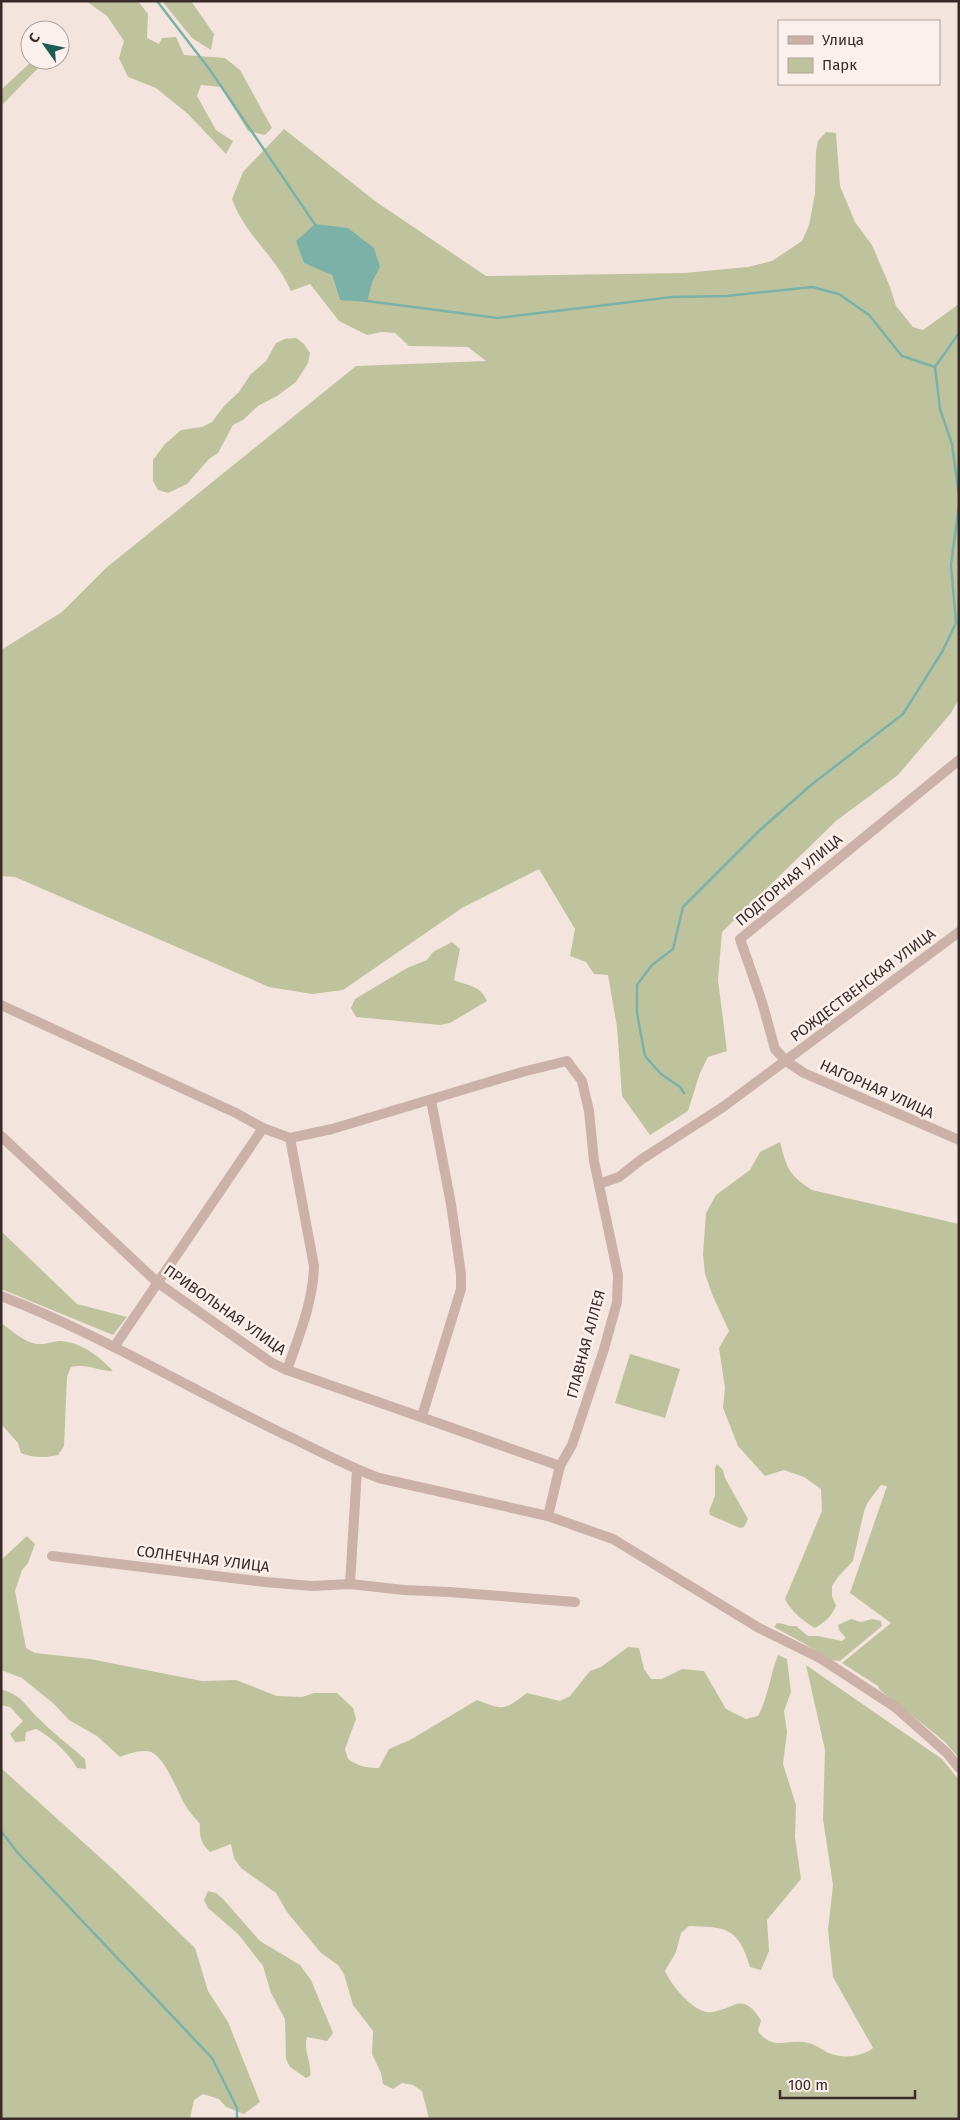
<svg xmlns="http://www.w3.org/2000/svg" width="960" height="2120" viewBox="0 0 960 2120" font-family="'Fira Sans',sans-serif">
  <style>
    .green { fill: #bfc39d; fill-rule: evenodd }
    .water { fill: #7cb1a8 }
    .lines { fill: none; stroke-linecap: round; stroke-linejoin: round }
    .stream { stroke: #7cb1a8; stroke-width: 2.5 }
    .minor { stroke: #ccb1a9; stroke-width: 10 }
    .labels { text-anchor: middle; stroke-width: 5; stroke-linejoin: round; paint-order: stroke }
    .street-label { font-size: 15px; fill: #392b29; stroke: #fbf0eb }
  </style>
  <rect width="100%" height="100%" fill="#f3e5de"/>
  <g class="green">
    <path d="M86,1H138L148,14L147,38L159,44L162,38L176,37L184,55L225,58L240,70L272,128L265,135L248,131L221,87L201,85L197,96L216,130L233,141L226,154L188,114L156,88L128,77L119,58L124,41L107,16Z"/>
    <path d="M162,1H191L214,34L211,50L192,38Z"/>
    <path d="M33,60H46L1,106V90Z"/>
    <path d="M284,129L375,201L486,276L684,273L748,267L772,261L802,241L809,225L815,194L816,152L818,141L826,132L836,133L840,186L855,222L872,245L890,287L896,306L913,327L923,330L959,304V699L951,713L898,775L836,821L722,932L718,980L727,1051L708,1057L700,1073L688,1111L650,1135L622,1096L617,1027L608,975L594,974L586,962L570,956L575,929L539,869L462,908L343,990L312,994L269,987L15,877L1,876V650L62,612L106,568L356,366L486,361L468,347L409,346L395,333L382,332L367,335L339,321L310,284L291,291C288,285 284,277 280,271C264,247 241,226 232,199L243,172ZM380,267L372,283L340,300L332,275Z"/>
    <path d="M296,338L304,344L310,353L308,363L296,382L277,396L258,406L243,420L233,425L218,453L209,459L187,484L168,493L158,490L153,481V460L165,444L181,430L202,427L212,422L224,406L239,392L251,374L266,361L276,343L285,339Z"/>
    <path d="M452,942L460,949L454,980C470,987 479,984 487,1001L450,1023L440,1025L356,1017L351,1008L355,999L407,968L427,960L433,952Z"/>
    <path d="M780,1142C787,1169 789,1175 812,1190L959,1224V1758L944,1741L880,1690L878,1686L842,1663L891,1623L850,1593L887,1486L881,1485L868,1502L864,1511L853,1561L838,1577L832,1586V1596L836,1606C831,1617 825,1622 815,1628C804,1622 790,1610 785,1599L822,1511L821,1489L804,1477L784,1470L765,1476L738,1446L723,1408L725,1388L719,1348L729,1331L712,1294L705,1274L703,1254L706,1213L716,1195L750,1170L760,1152Z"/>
    <path d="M1,1231L77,1304L127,1317L113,1335L1,1289Z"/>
    <path d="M1,1323C11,1330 25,1343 37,1344C45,1345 53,1341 60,1341C81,1342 99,1356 113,1371C98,1371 86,1363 71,1367L67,1377L64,1446L58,1455C46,1458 32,1458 21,1453L18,1443L1,1424Z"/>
    <path d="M630,1354L680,1369L665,1418L615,1403Z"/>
    <path d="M717,1464L723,1470L725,1478L748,1519L744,1527L740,1528L710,1515L709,1511L715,1496V1468Z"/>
    <path d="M27,1536L35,1544L28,1563L22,1570L15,1591L26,1648L35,1653L90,1659L202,1681L236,1680L277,1696L302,1697L314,1693H337L353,1708L356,1719L345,1749L348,1759C358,1766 366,1768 379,1768L389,1749L410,1740L477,1700C505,1711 504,1710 527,1693L560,1701L570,1696L590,1671L601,1667L628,1647L639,1648L644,1669L651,1679H662L682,1669L704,1671L726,1709L746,1719L758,1716C768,1698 770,1675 778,1655L787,1659L791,1692L784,1711L787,1732L783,1764L796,1805L795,1837L801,1879L767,1920L769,1951L761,1970L750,1967C738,1927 726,1927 689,1926L681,1933L676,1952L665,1971C671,1985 695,2015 712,2012C736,2008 742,1991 761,2020L758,2031C773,2052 788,2038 808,2043C815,2044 822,2050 829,2053C843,2059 861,2057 873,2048L833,1977L828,1930L833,1885L823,1819L825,1750L806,1665L942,1759L959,1780V2119H429L422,2091L413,2085L402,2083L393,2089L383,2084L381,2073L372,2054L373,2031L353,2005L344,1974L338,1965L321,1953L287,1912L276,1893L241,1868L234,1858L231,1844L210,1852C201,1843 199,1836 200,1824C196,1819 191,1814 187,1808C178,1795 167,1759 151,1752C141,1749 129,1754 120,1757L97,1736L69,1720L54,1704L22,1678L1,1670V1560Z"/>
    <path d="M851,1619L861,1622L872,1619L881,1621L882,1626L840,1661L830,1660L805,1644L774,1627L777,1623C784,1623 789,1627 796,1626L808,1636H818L842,1641L846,1638L839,1630L838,1625Z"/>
    <path d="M1,1689C24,1697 22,1702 37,1717C52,1732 69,1745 85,1759L86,1769L77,1768C69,1753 51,1737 36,1729L26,1732L25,1741L15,1742L10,1734L23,1721L10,1707L1,1705Z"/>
    <path d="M1,1768L115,1871L195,1948L208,1991L228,2022L260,2102L244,2114L226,2107L219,2099L203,2094L194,2100L190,2119H1Z"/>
    <path d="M208,1891L216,1893L223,1899L260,1941L300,1965L311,1980L333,2033L327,2041L307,2037C303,2051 312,2061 310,2076L306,2078L290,2067L286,2059L285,2019L271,1993L263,1966L238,1934L208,1908L204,1900Z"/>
  </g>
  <path class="water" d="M315,224L348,228L374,248L380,267L372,283L367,302L340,300L332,275L304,263L296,241Z"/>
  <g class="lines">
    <g class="stream">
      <path d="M157,1L210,70L316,226"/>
      <path d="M367,301L498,318L672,297L727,296L812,287L839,294L869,315L902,356L935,367"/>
      <path d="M959,333L935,367L940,409L952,444L959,496"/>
      <path d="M684,1093L680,1087L661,1074L645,1056L637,1013V985L652,965L673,949L683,907L760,830L811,785L903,714L942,652L956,623L951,565L959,504"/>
      <path d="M1,1831L17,1852L212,2058L237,2108V2119"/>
    </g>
    <g class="minor">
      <path d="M959,760L740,939L762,1002L775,1049L786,1061L804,1073L959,1140"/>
      <path d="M1,1005L236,1113L263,1128L290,1138L332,1129L522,1072L567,1061L582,1081L589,1111L594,1161L618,1275L617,1302L604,1349L572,1445L560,1466L548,1516"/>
      <path d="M1,1136L158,1283L272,1363L287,1370L560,1466"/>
      <path d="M599,1184L619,1177L642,1159L723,1107L959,932"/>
      <path d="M1,1296C102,1335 195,1392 292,1438C321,1452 349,1467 379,1478L548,1516L613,1539L759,1628L820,1658L895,1707L947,1753L959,1768"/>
      <path d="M114,1347L263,1128"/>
      <path d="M287,1370C299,1336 313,1302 314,1266L290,1138"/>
      <path d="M422,1416L461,1289V1274L451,1204L431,1100"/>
      <path d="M52,1556L265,1582L312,1586L350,1584L404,1590L449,1592L575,1602"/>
      <path d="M350,1584L357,1470"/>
    </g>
  </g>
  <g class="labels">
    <g class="street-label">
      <text transform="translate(789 880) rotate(-40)" y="5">ПОДГОРНАЯ УЛИЦА</text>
      <text transform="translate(863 985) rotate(-37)" y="5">РОЖДЕСТВЕНСКАЯ УЛИЦА</text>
      <text transform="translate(877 1089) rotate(24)" y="5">НАГОРНАЯ УЛИЦА</text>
      <text transform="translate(225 1310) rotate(35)" y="5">ПРИВОЛЬНАЯ УЛИЦА</text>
      <text transform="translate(586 1344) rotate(-75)" y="5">ГЛАВНАЯ АЛЛЕЯ</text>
      <text transform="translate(203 1559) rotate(7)" y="5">СОЛНЕЧНАЯ УЛИЦА</text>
    </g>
  </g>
  <rect width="960" height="2120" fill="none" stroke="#392b29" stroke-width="5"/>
  <rect x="778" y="20" width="162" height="65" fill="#fbf0eb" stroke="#ada19d"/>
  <rect x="788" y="36" width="25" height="8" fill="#ccb1a9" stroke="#ada19d"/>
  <text x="822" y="45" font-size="15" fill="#392b29">Улица</text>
  <rect x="788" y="58" width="25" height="15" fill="#bfc39d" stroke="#ada19d"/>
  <text x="822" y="70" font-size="15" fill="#392b29">Парк</text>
  <g transform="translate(45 45) rotate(303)"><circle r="24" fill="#fbf0eb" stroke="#ada19d"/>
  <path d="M0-4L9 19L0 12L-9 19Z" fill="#1d5c52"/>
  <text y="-8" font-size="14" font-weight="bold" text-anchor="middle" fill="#392b29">С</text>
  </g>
  <path d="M780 2090v8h135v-8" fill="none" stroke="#392b29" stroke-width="2.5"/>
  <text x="788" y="2090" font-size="15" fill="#392b29" stroke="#fbf0eb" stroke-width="4" paint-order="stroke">100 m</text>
</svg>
